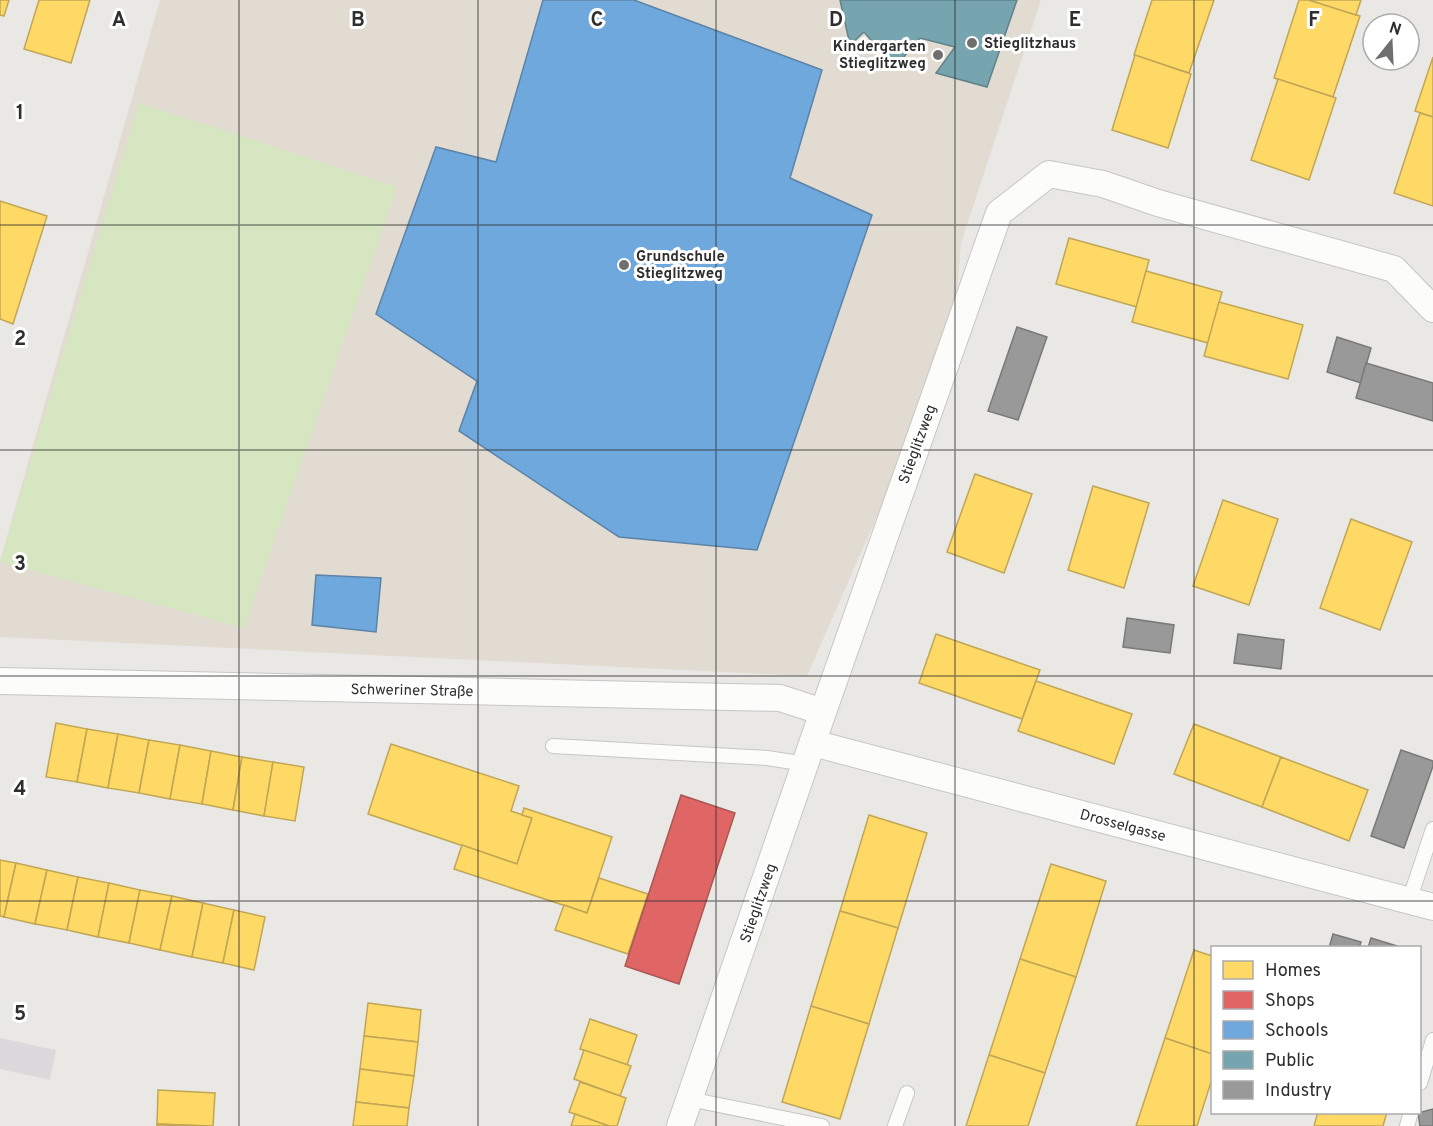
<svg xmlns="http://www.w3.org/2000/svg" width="1433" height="1126" viewBox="0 0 1433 1126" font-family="Overpass,sans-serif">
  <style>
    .industrial { fill: #dbd9db }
    .education { fill: #e1dbd2 }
    .pitch { fill: #d6e6c0 }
    .homes { fill: #ffd966; stroke: #c0a655; stroke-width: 1.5 }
    .shops { fill: #e06666; stroke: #ab5555; stroke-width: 1.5 }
    .schools { fill: #6fa8dc; stroke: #5c83a8; stroke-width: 1.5 }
    .public { fill: #76a5af; stroke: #608188; stroke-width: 1.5 }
    .industry { fill: #999; stroke: #797979; stroke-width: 1.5 }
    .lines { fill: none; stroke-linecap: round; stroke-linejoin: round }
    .lane-casing { stroke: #c7c6c7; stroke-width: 16 }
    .street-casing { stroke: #c7c6c7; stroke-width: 28 }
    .lane { stroke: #fcfcfb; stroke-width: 14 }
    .street { stroke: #fcfcfb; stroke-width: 26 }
    .grid { fill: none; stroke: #2e2e2e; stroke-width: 1.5; stroke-opacity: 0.55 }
    .poi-dot { fill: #706f6e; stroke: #fff; stroke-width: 2 }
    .labels { text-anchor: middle; stroke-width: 6; stroke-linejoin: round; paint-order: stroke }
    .poi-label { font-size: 15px; font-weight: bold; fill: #2e2e2e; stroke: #fff; text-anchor: start }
    .street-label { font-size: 15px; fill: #2e2e2e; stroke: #fff }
    .grid-label { font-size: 20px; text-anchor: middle; font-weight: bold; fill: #2e2e2e; stroke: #fff; stroke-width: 6; stroke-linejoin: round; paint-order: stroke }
  </style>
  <rect width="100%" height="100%" fill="#eae8e5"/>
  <path class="industrial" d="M0,1038L56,1050L50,1080L0,1069Z"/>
  <path class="education" d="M160,0H1041L961,243L953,343L807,676L0,637V561Z"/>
  <path class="pitch" d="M139,103L397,187L244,628L0,562Z"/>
  <g class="homes">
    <path d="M0,0H9L4,16L0,15Z"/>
    <path d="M39,0H90L71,63L24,49Z"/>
    <path d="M1152,0H1214L1189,73L1134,55Z"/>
    <path d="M1299,0H1309L1360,16L1333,97L1274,78Z"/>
    <path d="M1309,0H1361L1356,15Z"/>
    <path d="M1135,55L1191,74L1168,148L1112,130Z"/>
    <path d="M1433,57V117L1415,111Z"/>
    <path d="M1278,79L1336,98L1309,180L1251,160Z"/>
    <path d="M1420,113L1433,117V206L1394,193Z"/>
    <path d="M0,201L47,216L13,324L0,319Z"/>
    <path d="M1069,238L1149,260L1137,307L1056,284Z"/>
    <path d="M1146,271L1222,292L1208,343L1132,322Z"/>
    <path d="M1219,302L1303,325L1288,379L1204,356Z"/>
    <path d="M975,474L1032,494L1004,573L947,552Z"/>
    <path d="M1093,486L1149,503L1124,588L1068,570Z"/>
    <path d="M1223,500L1278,519L1249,605L1193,586Z"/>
    <path d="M1351,519L1412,542L1380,630L1320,608Z"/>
    <path d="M936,634L1040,670L1022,719L919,683Z"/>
    <path d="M1036,681L1132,714L1114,764L1018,731Z"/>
    <path d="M56,723L87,729L77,782L46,777Z"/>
    <path d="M1194,724L1281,757L1262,807L1174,774Z"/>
    <path d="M87,729L118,734L108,788L77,782Z"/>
    <path d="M118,734L149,740L139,793L108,788Z"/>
    <path d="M149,740L180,745L170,799L139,793Z"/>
    <path d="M391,744L519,786L511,811L532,818L517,864L368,814Z"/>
    <path d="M180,745L211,751L202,804L170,799Z"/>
    <path d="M211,751L242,757L233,810L202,804Z"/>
    <path d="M242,757L273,762L264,816L233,810Z"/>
    <path d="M1281,757L1368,790L1349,841L1262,807Z"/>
    <path d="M273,762L304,767L295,821L264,816Z"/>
    <path d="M524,808L612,837L587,913L454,869L462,845L517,864L532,818L522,815Z"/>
    <path d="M869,815L927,833L898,928L840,911Z"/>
    <path d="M0,860L16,863L4,917L0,916Z"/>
    <path d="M16,863L47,870L35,924L4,917Z"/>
    <path d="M1051,864L1106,881L1076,977L1020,959Z"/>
    <path d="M47,870L78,877L67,930L35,924Z"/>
    <path d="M78,877L109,883L98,937L67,930Z"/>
    <path d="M599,878L648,894L628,954L555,930L564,905L587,913Z"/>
    <path d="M109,883L140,890L129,943L98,937Z"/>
    <path d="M140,890L172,896L160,950L129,943Z"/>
    <path d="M172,896L203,903L192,957L160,950Z"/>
    <path d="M203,903L234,910L223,963L192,957Z"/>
    <path d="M234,910L265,917L254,970L223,963Z"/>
    <path d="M840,911L898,928L869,1024L811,1006Z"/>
    <path d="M1194,950L1212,956V1054L1165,1038Z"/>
    <path d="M1020,959L1076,977L1045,1073L989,1055Z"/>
    <path d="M368,1003L421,1010L418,1042L364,1036Z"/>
    <path d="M811,1006L869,1024L840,1119L782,1102Z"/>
    <path d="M590,1019L637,1035L627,1065L580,1049Z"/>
    <path d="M364,1036L418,1042L414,1076L360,1069Z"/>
    <path d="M1165,1038L1212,1054V1079L1197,1126H1136Z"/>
    <path d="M584,1050L631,1066L620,1096L574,1079Z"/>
    <path d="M989,1055L1045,1073L1028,1126H966Z"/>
    <path d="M360,1069L414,1076L409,1108L356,1102Z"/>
    <path d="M580,1082L626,1098L617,1126H609L569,1112Z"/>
    <path d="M158,1090L215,1093L213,1126L157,1124Z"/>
    <path d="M356,1102L409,1108L407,1126H353Z"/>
    <path d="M1318,1112H1387L1383,1126H1314Z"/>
    <path d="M575,1114L609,1126H571Z"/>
    <path d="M157,1124L201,1126H157Z"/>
  </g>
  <path class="shops" d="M681,795L735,813L679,984L625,966Z"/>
  <g class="schools">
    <path d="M543,0H634L822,70L790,178L872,215L757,550L619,537L459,431L477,381L376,314L436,147L496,162Z"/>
    <path d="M316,575L381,578L376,632L312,625Z"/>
  </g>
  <path class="public" d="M840,0H1017L987,87L936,73L955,47L920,38L895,67L864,32L850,45Z"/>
  <g class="industry">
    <path d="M1017,327L1047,337L1018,420L988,411Z"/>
    <path d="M1337,337L1371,348L1361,383L1327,372Z"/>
    <path d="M1366,363L1433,383V421L1356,398Z"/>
    <path d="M1127,618L1174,625L1170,653L1123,647Z"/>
    <path d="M1238,634L1284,640L1281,669L1234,663Z"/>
    <path d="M1401,750L1433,761V766L1404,848L1371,836Z"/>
    <path d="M1333,934L1361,942L1359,948H1329Z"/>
    <path d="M1371,938L1397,946L1396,948H1368Z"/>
    <path d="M1433,1109V1126H1420L1418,1113Z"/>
  </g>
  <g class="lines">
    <g class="lane-casing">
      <g id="lane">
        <path d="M553,746L767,758L806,764"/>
        <path d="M1409,901L1433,829"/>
        <path d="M1420,1083L1433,1040"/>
        <path d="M689,1099L822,1126"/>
        <path d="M895,1126L907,1093"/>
        <path d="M1407,1126L1411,1112"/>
      </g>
    </g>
    <g class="street-casing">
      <g id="street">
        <path d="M0,681L780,698L823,712"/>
        <path d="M813,743L1433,907"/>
        <path d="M680,1126L823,712L999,213L1049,174L1103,184L1158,203L1394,269L1433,309"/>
      </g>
    </g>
    <use href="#lane" class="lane"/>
    <use href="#street" class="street"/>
  </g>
  <path class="grid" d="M239,0V1126M478,0V1126M716,0V1126M955,0V1126M1194,0V1126M0,225H1433M0,450H1433M0,676H1433M0,901H1433"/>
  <g class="poi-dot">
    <circle cx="972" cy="43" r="6"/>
    <circle cx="938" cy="55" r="6"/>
    <circle cx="624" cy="265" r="6"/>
  </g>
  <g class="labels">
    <g class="poi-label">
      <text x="984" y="48">Stieglitzhaus</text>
      <text x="926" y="51" text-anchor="end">Kindergarten<tspan x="926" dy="17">Stieglitzweg</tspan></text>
      <text x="636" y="261">Grundschule<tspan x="636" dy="17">Stieglitzweg</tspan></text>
    </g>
    <g class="street-label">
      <text transform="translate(917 444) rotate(-70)" y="5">Stieglitzweg</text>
      <text transform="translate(412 690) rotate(1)" y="5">Schweriner Straße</text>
      <text transform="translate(1123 825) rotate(15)" y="5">Drosselgasse</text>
      <text transform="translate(758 903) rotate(-71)" y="5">Stieglitzweg</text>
    </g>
  </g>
  <g class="grid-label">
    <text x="119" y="26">A</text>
    <text x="358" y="26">B</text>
    <text x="597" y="26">C</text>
    <text x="836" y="26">D</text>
    <text x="1075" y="26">E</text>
    <text x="1314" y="26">F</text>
    <text x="20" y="119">1</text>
    <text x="20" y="345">2</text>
    <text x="20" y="570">3</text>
    <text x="20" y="795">4</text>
    <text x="20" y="1020">5</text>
  </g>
  <rect x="1211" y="946" width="210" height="168" fill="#ffffff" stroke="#ababab" stroke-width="1.5"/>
  <rect x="1223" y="961" width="30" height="18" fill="#ffd966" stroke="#ababab" stroke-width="1.5"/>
  <text x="1265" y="976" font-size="18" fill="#2e2e2e">Homes</text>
  <rect x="1223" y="991" width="30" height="18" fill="#e06666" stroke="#ababab" stroke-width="1.5"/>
  <text x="1265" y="1006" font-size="18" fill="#2e2e2e">Shops</text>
  <rect x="1223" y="1021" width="30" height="18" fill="#6fa8dc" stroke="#ababab" stroke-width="1.5"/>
  <text x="1265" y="1036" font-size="18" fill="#2e2e2e">Schools</text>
  <rect x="1223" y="1051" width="30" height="18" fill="#76a5af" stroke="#ababab" stroke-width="1.5"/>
  <text x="1265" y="1066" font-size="18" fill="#2e2e2e">Public</text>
  <rect x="1223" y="1081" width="30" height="18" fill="#999999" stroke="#ababab" stroke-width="1.5"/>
  <text x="1265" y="1096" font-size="18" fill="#2e2e2e">Industry</text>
  <g transform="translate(1391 42) rotate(18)"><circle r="28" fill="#ffffff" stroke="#ababab" stroke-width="1.5"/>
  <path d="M0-4.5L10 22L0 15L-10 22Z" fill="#706f6e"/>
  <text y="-9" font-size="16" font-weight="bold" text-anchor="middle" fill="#2e2e2e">N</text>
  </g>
</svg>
